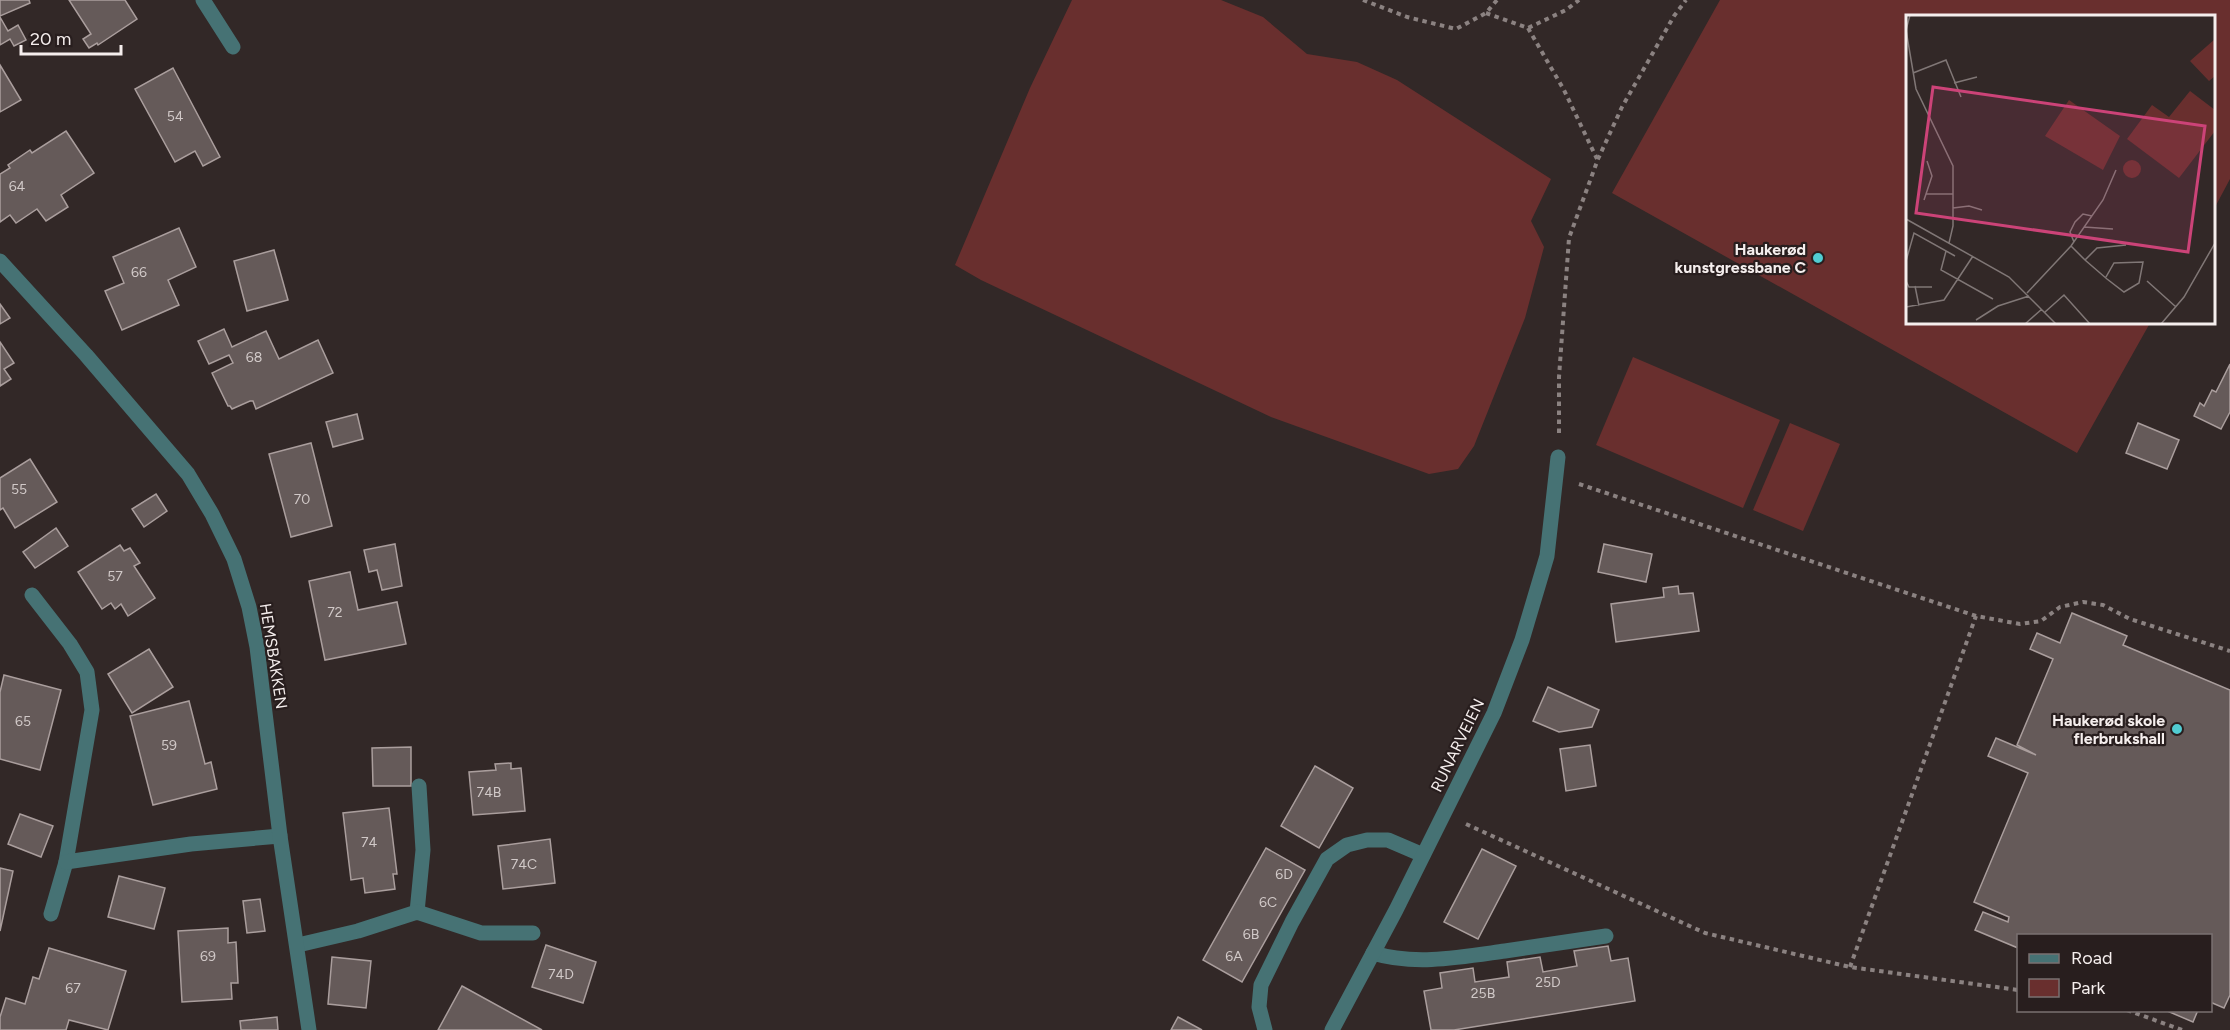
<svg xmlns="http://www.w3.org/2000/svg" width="2230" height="1030" viewBox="0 0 2230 1030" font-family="Figtree,sans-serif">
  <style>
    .green { fill: #692f2e }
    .building { fill: #655a59; stroke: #aa9e9d; stroke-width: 1.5 }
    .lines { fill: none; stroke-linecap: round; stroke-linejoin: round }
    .path { stroke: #8b8281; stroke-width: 4; stroke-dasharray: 4.5 4.5; stroke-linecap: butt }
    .lane { stroke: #467274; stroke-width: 15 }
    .street { stroke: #467274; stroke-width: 15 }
    .poi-dot { fill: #51ccd2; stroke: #281e1e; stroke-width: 2 }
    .labels { text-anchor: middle; stroke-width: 4.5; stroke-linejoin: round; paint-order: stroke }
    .number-label { font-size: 14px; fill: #d1c9c8 }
    .poi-label { font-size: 16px; font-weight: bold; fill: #f5eeed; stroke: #281e1e; text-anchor: end }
    .street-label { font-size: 16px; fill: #f5eeed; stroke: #281e1e }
    .inset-road { fill: none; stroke: #807776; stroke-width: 1.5 }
    .view { fill: #cc4378; fill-opacity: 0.15; stroke: #cc4378; stroke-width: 3 }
    .inset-edge { fill: none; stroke: #f5eeed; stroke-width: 3 }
  </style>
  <rect width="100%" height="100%" fill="#322827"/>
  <g class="green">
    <path d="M1072,0H1221L1263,17L1307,54L1357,62L1397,80L1551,179L1531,221L1544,247L1525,318L1474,446L1458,469L1429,474L1271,417L981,280L955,265L1030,88Z"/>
    <path d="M1720,0H2230V179L2214,209V16H1908V322L2150,323L2077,453L1612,193Z"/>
    <path d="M1633,357L1780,420L1743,508L1596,445Z"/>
    <path d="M1790,423L1840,444L1803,531L1753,510Z"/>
  </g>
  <g class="building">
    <path d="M0,0H29L30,3L0,16Z"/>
    <path d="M69,0H125L137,19L98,45L97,43L89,48L83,39L91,34Z"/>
    <path d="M0,17L8,31L18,25L26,40L14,46L10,39L0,45Z"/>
    <path d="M0,65L21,100L0,112Z"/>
    <path d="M173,68L220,157L203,166L195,151L175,162L135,89Z"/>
    <path d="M66,131L94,173L61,195L68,207L46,221L37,209L16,223L10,215L0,222V174L10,168L8,165L30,150L32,153Z"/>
    <path d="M179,228L196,267L168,280L179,305L122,330L105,291L124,283L113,257Z"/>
    <path d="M274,250L288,300L247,311L234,261Z"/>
    <path d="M0,304L10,318L0,324Z"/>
    <path d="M224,329L232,347L266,331L279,359L318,340L333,373L256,409L253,401H250L232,409L230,406H228L212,373L233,363L229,355L209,364L198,341Z"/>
    <path d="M0,342L14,363L4,369L11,379L0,386Z"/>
    <path d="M2230,364V412L2221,429L2194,416L2200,403L2204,406L2212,390L2216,392Z"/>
    <path d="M357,414L363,439L333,447L326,422Z"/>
    <path d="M2138,423L2179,440L2167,469L2126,453Z"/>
    <path d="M311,443L332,526L291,537L269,454Z"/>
    <path d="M30,459L57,502L15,528L3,508L0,510V478Z"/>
    <path d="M156,494L167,511L144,527L132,509Z"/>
    <path d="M56,528L68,546L35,568L23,552Z"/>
    <path d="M395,544L402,586L382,590L377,570L369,572L364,550Z"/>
    <path d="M1604,544L1652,554L1646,582L1598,572Z"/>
    <path d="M120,545L124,551L130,548L140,563L134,566L155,598L128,616L121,604L115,609L111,603L102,609L78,572Z"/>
    <path d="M350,572L358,610L397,602L406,644L325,660L309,581Z"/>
    <path d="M1678,586L1679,594L1693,593L1699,631L1616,642L1611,604L1664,597L1663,588Z"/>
    <path d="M2072,613L2127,636L2123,645L2230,690V995L2224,1008L2210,1002V936H2018V948L1975,930L1983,912L2008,922L2009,917L1974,902L2028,773L1988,756L1996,738L2036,755L2017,745L2053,659L2030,649L2037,633L2060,643Z"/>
    <path d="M149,649L173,687L132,713L108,674Z"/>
    <path d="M4,675L61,690L40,770L0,759V692Z"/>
    <path d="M1548,687L1599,710L1592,727L1559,732L1533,721Z"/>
    <path d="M189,701L205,764L211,762L217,789L153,805L130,716Z"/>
    <path d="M1590,745L1596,786L1566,791L1560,749Z"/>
    <path d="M411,747V786H373L372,748Z"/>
    <path d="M511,763V769L521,768L525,811L473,815L469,772L496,770L495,764Z"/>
    <path d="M1315,766L1353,788L1319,848L1281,826Z"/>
    <path d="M389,808L397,874H393L395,889L365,893L363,878L351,880L343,813Z"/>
    <path d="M20,814L53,826L41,857L8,844Z"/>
    <path d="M550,839L555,883L503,889L498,846Z"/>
    <path d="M1266,848L1305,870L1242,982L1203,960Z"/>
    <path d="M1482,849L1516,866L1478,939L1444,922Z"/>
    <path d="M0,868L13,871L0,931Z"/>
    <path d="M119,876L165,888L154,929L108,917Z"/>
    <path d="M260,899L265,931L247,933L243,901Z"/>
    <path d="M228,928V943L236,942L238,983H231L232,999L182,1002L178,931Z"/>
    <path d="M546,945L596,962L583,1003L532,987Z"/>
    <path d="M1608,946L1611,961L1628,958L1635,1001L1454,1030H1431L1424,991L1442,988L1440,973L1473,968L1475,982L1509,977L1507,962L1540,957L1543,972L1577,966L1574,951Z"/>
    <path d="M49,948L126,971L108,1030L69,1020L66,1030H0V1017L6,998L25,1004L33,977L39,979Z"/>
    <path d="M332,957L371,961L366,1008L328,1004Z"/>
    <path d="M462,986L542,1030H438Z"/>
    <path d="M2165,1010H2198L2193,1022Z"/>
    <path d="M277,1017L278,1030H241L240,1021Z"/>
    <path d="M1178,1017L1202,1030H1171Z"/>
  </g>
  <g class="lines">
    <g class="path">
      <path d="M1363,0L1407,17L1456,29L1486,13L1497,0"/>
      <path d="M1486,13L1528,28L1566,10L1579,0"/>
      <path d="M1528,28L1564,90L1597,159"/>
      <path d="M1559,433V377L1569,238L1598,159L1622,107L1674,16L1686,0"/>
      <path d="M1579,484L1976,616L2020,624L2041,621L2060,607L2083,602L2103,605L2130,619L2230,651"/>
      <path d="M1466,824L1705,933L1850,967L2018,990"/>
      <path d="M1850,967L1976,616"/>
      <path d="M2127,1010L2182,1030"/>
    </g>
    <g class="lane">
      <path d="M32,595L70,644L87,672L92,710L66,862L51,914"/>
      <path d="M66,862L191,844L280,836"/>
      <path d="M417,912L423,850L419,786"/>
      <path d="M298,945L358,931L417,912L481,933H533"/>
      <path d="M1373,953C1415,966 1462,957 1505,951C1539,946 1572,941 1606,936"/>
      <path d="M1265,1030L1259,1007L1261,985L1292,922L1327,859L1347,845L1367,840H1388L1423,855"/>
    </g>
    <g class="street">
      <path d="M203,0L233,47"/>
      <path d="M0,261L86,355L188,474L212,514L234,559L249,607L257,647L280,836L309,1030"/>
      <path d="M1332,1030L1396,910L1494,713L1522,640L1547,556L1558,457"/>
    </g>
  </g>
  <g class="poi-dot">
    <circle cx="1818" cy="258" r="6"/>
    <circle cx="2177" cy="729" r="6"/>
  </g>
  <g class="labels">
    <g class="number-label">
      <text x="175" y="121">54</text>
      <text x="17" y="191">64</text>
      <text x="139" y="277">66</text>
      <text x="254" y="362">68</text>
      <text x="19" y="494">55</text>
      <text x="302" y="504">70</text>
      <text x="115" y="581">57</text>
      <text x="335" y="617">72</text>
      <text x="23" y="726">65</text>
      <text x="169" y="750">59</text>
      <text x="489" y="797">74B</text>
      <text x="369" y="847">74</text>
      <text x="524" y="869">74C</text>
      <text x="1284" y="879">6D</text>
      <text x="1268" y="907">6C</text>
      <text x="1251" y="939">6B</text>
      <text x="208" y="961">69</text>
      <text x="1234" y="961">6A</text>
      <text x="561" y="979">74D</text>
      <text x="1548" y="987">25D</text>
      <text x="73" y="993">67</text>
      <text x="1483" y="998">25B</text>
    </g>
    <g class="poi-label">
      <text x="1806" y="255">Haukerød<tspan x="1806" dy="18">kunstgressbane C</tspan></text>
      <text x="2165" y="726">Haukerød skole<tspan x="2165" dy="18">flerbrukshall</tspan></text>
    </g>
    <g class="street-label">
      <text transform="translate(274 656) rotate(81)" y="6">HEMSBAKKEN</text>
      <text transform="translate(1457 745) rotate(-64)" y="6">RUNARVEIEN</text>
    </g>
  </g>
  <g transform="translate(1906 15)">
    <rect width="309" height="309" fill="#322827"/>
    <path d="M309,24V61L303,66L284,46ZM284,76L309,95V116L273,163L221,124L246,90L263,102ZM163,85L214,121L197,155L139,121ZM217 154a9 9 0 1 1 18 0a9 9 0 1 1-18 0Z" fill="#692f2e"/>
    <path class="inset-road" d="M4,0L0,15L10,74L47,151V211L43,228M7,58L40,45L55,82M48,68L71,62M20,179H47M18,185L26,161L21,146M47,193L63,191L76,195M0,204L103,262L150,309M178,212L207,214M168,227L164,217L169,207L177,199L186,201M165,231L179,245L201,264L218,277L233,268L237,247L208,248L200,262M40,236L35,255L87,284M179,245L191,233L220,230M0,246L8,218L49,241M0,266L3,272H26M241,266L270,292M9,271L13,291M121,278L165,231L197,185L210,155M0,292L38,285L67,241M139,297L158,280L184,309M70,305L92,291L123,281M119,309L136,294M255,309L278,282L309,228"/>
    <path class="view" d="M27,72L299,111L282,237L10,198Z"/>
    <rect width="309" height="309" class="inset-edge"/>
  </g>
  <rect x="2017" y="934" width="195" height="78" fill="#281e1e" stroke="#7a7171" stroke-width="1.5"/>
  <rect x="2029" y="954" width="30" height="9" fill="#467274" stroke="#7a7171" stroke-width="1.5"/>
  <text x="2071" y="964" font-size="18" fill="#f5eeed">Road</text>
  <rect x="2029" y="979" width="30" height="18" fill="#692f2e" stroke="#7a7171" stroke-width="1.5"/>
  <text x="2071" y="994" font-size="18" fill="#f5eeed">Park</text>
  <path d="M21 45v9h100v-9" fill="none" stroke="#f5eeed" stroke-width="3"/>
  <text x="30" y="45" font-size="18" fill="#f5eeed" stroke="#281e1e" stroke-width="4.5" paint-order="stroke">20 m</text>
</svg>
